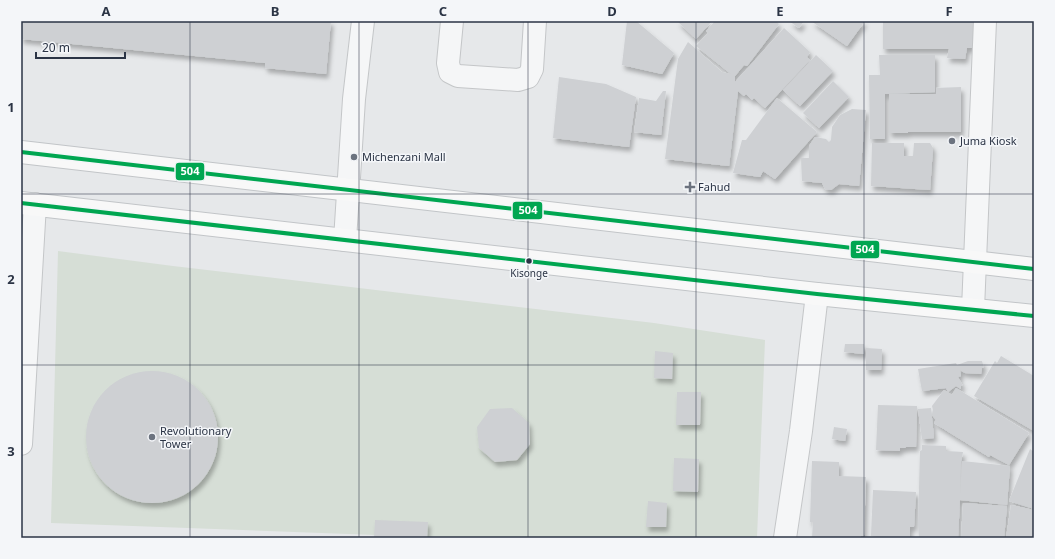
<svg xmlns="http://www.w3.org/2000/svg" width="1055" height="559" viewBox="0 0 1055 559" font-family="'Noto Sans',sans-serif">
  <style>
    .green { fill: #d6ded6 }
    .building { fill: #ced0d3; filter: url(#shadow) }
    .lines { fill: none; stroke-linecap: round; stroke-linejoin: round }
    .minor-casing { stroke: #c4c6c8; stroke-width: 24 }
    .major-casing { stroke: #c2c5c8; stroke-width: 24 }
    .minor { stroke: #f5f6f7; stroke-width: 22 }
    .major { stroke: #f8f8f8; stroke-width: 22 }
    .bus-1-casing { stroke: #f4f6f9; stroke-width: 7 }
    .bus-1 { stroke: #00a651; stroke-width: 4 }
    .grid { fill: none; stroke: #2b3445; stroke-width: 1; stroke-opacity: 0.55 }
    .poi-dot { fill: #6c737f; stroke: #f4f6f9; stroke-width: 1.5 }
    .bus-dot { fill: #2b3445; stroke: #f4f6f9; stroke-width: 1.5 }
    .labels { text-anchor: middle; stroke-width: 3; stroke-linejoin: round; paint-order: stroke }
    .bus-label { font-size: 10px; fill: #2b3445; stroke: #f4f6f9 }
    .poi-label { font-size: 11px; fill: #2b3445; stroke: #f4f6f9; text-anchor: start }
    .line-badge { stroke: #f4f6f9; stroke-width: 1.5 }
    .badge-label { font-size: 11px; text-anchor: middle; font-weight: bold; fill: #fff }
    .neatline { fill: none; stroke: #2b3445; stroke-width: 1.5 }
    .grid-label { font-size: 13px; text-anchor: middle; font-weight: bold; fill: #2b3445 }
  </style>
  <defs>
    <filter id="shadow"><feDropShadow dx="2.5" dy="4.5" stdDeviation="2" flood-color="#0004"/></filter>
  </defs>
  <rect width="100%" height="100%" fill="#e6e8ea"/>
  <path class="green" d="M58,251L173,266L654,323L765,340L757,538H456L51,523Z"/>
  <g class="building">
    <path d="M21,21H331L326,74L265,68V63L21,39Z"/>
    <path d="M627,21H636L674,53L662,74L622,65Z"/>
    <path d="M677,21H712L696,39Z"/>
    <path d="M715,21H776L779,24L747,66L744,65L735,76V82L784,28L810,52L807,57L810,60L765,108L754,98L752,100L746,94L744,96L738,91L729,166L665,159L678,59L688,42L722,72L731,74L696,46L708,33L706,31Z"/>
    <path d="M789,21H804L799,28Z"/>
    <path d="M811,21H865L847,46Z"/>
    <path d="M883,21H974L973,48H967L965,59L947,58L949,49H883Z"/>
    <path d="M816,55L833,71L800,106L783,90Z"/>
    <path d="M879,55H935V92L885,94V139H870L869,75H880Z"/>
    <path d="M559,77L606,84L636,97L629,147L553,138Z"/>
    <path d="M833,81L849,97L819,128L803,113Z"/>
    <path d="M961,87V132H908V133H889V94H936V88Z"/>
    <path d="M663,91H666L661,135L634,132L639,98L656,101Z"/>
    <path d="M777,98L817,132L775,179L763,171L760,177L733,173L742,140H746Z"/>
    <path d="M852,109L866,110L859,186L839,184L831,190L825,189L822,183L802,181L801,158H809V146L815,137L826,139L829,142L831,140L832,127L840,115Z"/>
    <path d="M872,143H904V156H913L914,143H930L933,148L930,190L871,186Z"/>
    <path d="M845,344H864V354L844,352Z"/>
    <path d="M866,348L882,349L881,370H866Z"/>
    <path d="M655,351L673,353L672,379L654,378Z"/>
    <path d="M1001,356L1034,376V431L974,396L995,361L997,363Z"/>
    <path d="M968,361H982L984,368H982L981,374L965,373L960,370L961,376L958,377L963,386H961V389L956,386L948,392L946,388L922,391L918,369L956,363L957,365Z"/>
    <circle cx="152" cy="437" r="66"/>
    <path d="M956,388L1029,433L1009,465L990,455L989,457L934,423L936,420L932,415L933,410L932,406L944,390L952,395Z"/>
    <path d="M677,392H701L700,425H676Z"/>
    <path d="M878,405L917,406L916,447H906L905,448H900V451L876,450Z"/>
    <path d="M512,408L529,423L530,444L517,460L495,462L479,448L477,427L490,409Z"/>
    <path d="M931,408L934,438L922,439L918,409Z"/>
    <path d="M834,427L847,429L845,441L832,439Z"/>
    <path d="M922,445L946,446V451L963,452L961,462L960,494L962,461L1010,466L1007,505L960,500L958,538H919L918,525L920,451L922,450Z"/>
    <path d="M1030,449L1034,452V509L1009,501Z"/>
    <path d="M674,458L699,459L698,492L673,491Z"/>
    <path d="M812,461L839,462V476L866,477L864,536H861V538H812L813,522H810Z"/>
    <path d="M873,490L916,492L914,527H910V538L871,536Z"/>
    <path d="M648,501L667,503L666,527H646Z"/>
    <path d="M963,503L1007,506L1004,538H961Z"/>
    <path d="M1011,505L1034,510V538H1006Z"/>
    <path d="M375,520L428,522L427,538H374Z"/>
  </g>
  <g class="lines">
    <g class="minor-casing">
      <g id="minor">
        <path d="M452,21L448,63L450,72L458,76L518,80L528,77L532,69L535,21"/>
        <path d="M345,240L354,99L363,21"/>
        <path d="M973,309L985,21"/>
        <path d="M21,444L35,204"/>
        <path d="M785,538L801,431L817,294"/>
      </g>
    </g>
    <g class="major-casing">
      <g id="major">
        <path d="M21,152L1034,269"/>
        <path d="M21,203L817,294L1034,316"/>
      </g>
    </g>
    <use href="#minor" class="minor"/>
    <use href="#major" class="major"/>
    <g class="bus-1-casing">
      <g id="bus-1">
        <path d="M21,152L1034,269"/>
        <path d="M21,203L817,294L1034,316"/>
      </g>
    </g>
    <use href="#bus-1" class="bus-1"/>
  </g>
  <path class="grid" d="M190,21V538M359,21V538M528,21V538M696,21V538M864,21V538M21,194H1034M21,365H1034"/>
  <g class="poi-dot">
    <circle cx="952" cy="141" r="4"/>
    <circle cx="354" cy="157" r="4"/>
    <path d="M688 181h4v4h4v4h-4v4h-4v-4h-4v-4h4z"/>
    <circle cx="152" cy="437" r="4"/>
  </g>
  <circle class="bus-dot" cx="529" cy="261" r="3.5"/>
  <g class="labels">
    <g class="bus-label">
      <text x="529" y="277">Kisonge</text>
    </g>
    <g class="poi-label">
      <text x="960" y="145">Juma Kiosk</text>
      <text x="362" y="161">Michenzani Mall</text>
      <text x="698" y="191">Fahud</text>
      <text x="160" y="435">Revolutionary<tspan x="160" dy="13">Tower</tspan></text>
    </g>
  </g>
  <g class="line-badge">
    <rect x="175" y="162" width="30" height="19" rx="4" fill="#00a651"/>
    <rect x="512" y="201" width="31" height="19" rx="4" fill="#00a651"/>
    <rect x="850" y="240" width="30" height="19" rx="4" fill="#00a651"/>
  </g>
  <g class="badge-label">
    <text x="190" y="175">504</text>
    <text x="528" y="214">504</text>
    <text x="865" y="253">504</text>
  </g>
  <rect width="1055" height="559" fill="none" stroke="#f4f6f9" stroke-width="44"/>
  <path d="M36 52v6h89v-6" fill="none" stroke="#2b3445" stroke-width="2"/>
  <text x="42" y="52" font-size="12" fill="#2b3445" stroke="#f4f6f9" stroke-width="3" paint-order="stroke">20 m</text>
  <rect x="22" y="22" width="1011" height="515" class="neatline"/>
  <g class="grid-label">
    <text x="106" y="16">A</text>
    <text x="275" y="16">B</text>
    <text x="443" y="16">C</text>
    <text x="612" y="16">D</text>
    <text x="780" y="16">E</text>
    <text x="949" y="16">F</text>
    <text x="11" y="112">1</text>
    <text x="11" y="284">2</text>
    <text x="11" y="456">3</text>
  </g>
</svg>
